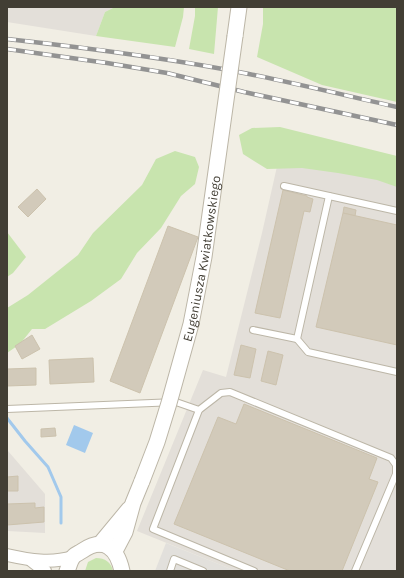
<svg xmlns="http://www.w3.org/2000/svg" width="404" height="578" viewBox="0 0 404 578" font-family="Karla,sans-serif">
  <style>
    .industrial { fill: #e3dfd9 }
    .green { fill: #c8e4ae }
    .parking { fill: #e2e0dc }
    .water { fill: #a2c9ec }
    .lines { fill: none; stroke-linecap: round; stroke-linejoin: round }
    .stream { stroke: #a2c9ec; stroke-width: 3 }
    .building { fill: #d2caba; stroke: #ccc2ad }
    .service-casing { stroke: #bcb6a7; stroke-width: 8 }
    .minor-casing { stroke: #bcb6a7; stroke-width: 14 }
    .tertiary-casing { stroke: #bcb6a7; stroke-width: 17 }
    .service { stroke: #fff; stroke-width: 6 }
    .minor { stroke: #fff; stroke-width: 12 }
    .tertiary { stroke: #fff; stroke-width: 15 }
    .rail-casing { stroke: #939393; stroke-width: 4.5 }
    .rail { stroke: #fff; stroke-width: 3; stroke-dasharray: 9; stroke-linecap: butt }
    .tertiary-bridge-casing { stroke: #bcb6a7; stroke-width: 17; stroke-linecap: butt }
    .tertiary-bridge { stroke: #fff; stroke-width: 15 }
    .labels { text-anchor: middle; stroke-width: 3.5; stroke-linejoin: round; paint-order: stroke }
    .street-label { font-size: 13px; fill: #423e34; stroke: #fff }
  </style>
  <rect width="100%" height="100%" fill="#f1eee4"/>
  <g class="industrial">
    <path d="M7,7H115L105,12L96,36L7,22Z"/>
    <path d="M278,162L397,179V571H236L137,531L203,370L226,377L262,233Z"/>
    <path d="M7,441L8,451L45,494V533L7,531Z"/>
  </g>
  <g class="green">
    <path d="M115,7H184L183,17L175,47L96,36L105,12Z"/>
    <path d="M195,7H218L214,54L189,49L195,16Z"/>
    <path d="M263,7H397V102L322,85L257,57L263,24Z"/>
    <path d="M280,127L397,156V187L377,180L338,173L302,168L267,169L243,154L239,135L252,128Z"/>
    <path d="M175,151L195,157L199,167L195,184L181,196L161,228L137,253L121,279L91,301L45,329H32L20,344L7,353V308L28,295L78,255L93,233L142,185L156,159Z"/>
    <path d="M7,232L26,257L13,273L7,277Z"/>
    <path d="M96,558C105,558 111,562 113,571H85L88,562Z"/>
  </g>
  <path class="parking" d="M166,543L236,571H155Z"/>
  <path class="water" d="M74,425L93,433L85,453L66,445Z"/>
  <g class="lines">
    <path class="stream" d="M7,418L25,441L48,467L61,497V523"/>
  </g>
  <g class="building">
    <path d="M37,189L46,199L28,217L18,207Z"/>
    <path d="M283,190L307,196V197L313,199L310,212L304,211L280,318L255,313Z"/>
    <path d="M344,207L356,210L355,216L343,213Z"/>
    <path d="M343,213L397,225V345L316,327Z"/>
    <path d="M168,226L198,237L140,393L110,381Z"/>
    <path d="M32,335L40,349L22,359L15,346Z"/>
    <path d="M241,345L256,349L250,378L234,375Z"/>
    <path d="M268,351L283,355L276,385L261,381Z"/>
    <path d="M93,358L94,382L50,384L49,360Z"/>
    <path d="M36,368V385L7,386V369Z"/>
    <path d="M244,404L377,458L369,479L378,482L342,571H290L174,524L218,417L236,424Z"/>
    <path d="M55,428L56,436L41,437V429Z"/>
    <path d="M18,476V491H7V477Z"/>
    <path d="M35,503V508L44,507V522L7,525V504Z"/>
  </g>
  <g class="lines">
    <g class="service-casing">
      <g id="service">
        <path d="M284,186L397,211"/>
        <path d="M329,196L297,339L308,352L397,372"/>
        <path d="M253,330L297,339"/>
        <path d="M7,409L176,402L199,410"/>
        <path d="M170,571L174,559L203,571"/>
        <path d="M254,571L153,529L199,410L221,393L230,392L391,458L396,465V474L355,571"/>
      </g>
    </g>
    <g class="minor-casing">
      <g id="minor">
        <path d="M7,555C30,560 50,564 73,557"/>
        <path d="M32,561L45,571"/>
      </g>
    </g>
    <g class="tertiary-casing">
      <g id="tertiary">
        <path d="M235,36L239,7"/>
        <path d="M100,544L129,509"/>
        <path d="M115,551L125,532L133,503L142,481"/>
        <path d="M67,571C69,567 70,560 74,556C76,554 79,553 82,551C104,536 117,548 122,571"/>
      </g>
    </g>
    <use href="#service" class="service"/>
    <use href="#minor" class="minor"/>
    <use href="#tertiary" class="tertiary"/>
    <g class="rail-casing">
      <g id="rail">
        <path d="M7,39C88,48 169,58 249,74C299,84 348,96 397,107"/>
        <path d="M7,49L107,63L167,73L244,92L397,125"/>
      </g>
    </g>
    <use href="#rail" class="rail"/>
    <g class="tertiary-bridge-casing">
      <g id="tertiary-bridge">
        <path id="s1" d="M142,481L157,442L169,403L191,324L204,257L235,36"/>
      </g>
    </g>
    <use href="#tertiary-bridge" class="tertiary-bridge"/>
  </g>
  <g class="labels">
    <g class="street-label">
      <text dy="5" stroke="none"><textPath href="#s1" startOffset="231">Eugeniusza Kwiatkowskiego</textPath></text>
    </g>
  </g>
  <rect width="404" height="578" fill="none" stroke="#423e34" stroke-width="16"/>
</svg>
